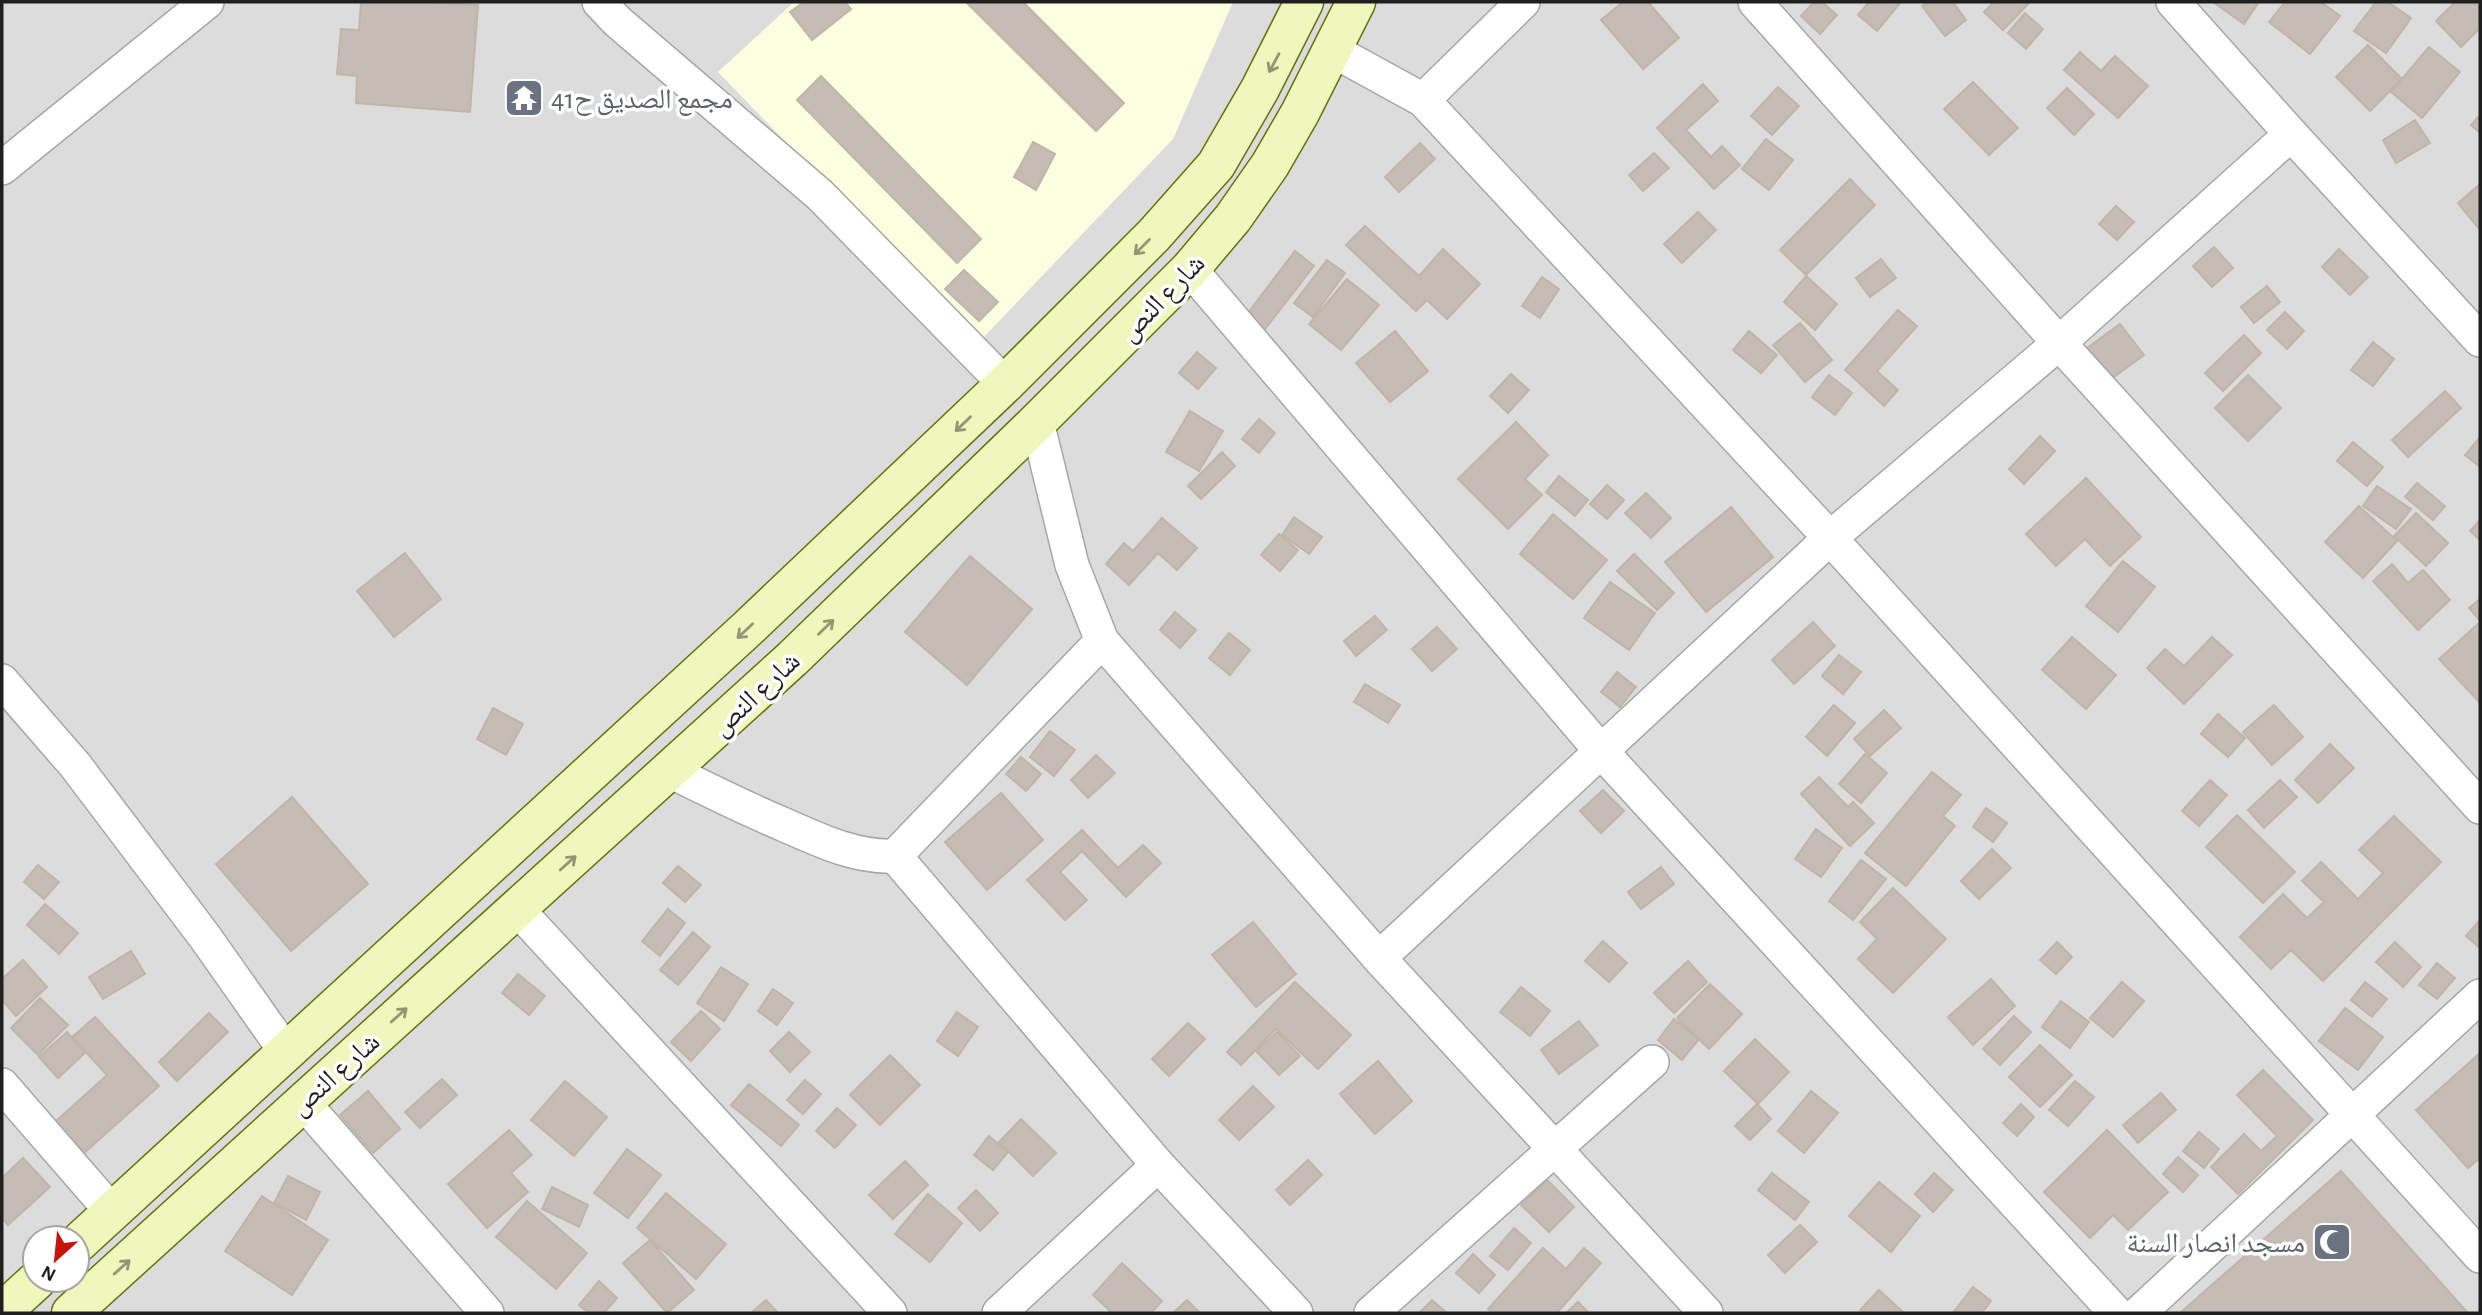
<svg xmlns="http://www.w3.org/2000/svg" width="2482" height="1315" viewBox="0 0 2482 1315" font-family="'Alegreya Sans','Noto Naskh Arabic',sans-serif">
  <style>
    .residential { fill: #dddcdc; fill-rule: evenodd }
    .education { fill: #fcfee0 }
    .building { fill: #c4bcb5; stroke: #c1b5a8; stroke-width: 2 }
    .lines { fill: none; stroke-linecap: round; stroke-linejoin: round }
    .minor-casing { stroke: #a6a6a6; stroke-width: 36 }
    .secondary-casing { stroke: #617309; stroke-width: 41 }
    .minor { stroke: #fff; stroke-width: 33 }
    .secondary { stroke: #f0f7bc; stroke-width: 38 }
    .oneway { stroke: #929675 }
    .labels { text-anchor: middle; stroke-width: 7; stroke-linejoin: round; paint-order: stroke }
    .worship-label { font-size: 28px; fill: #5b616d; stroke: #fff; text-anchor: start }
    .street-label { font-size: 28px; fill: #1f1f1f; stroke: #fff }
  </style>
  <rect width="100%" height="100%" fill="#efede6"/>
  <path class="residential" d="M2,2H2480V1313H2ZM35,1238H77V1280H35Z"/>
  <path class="education" d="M794,2H1233L1173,139L979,342L718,72Z"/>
  <g class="building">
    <path d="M361,2H431L478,5L470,112L356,103L357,76L337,74L341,29L359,30Z"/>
    <path d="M804,2H845L851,9L812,40L790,12Z"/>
    <path d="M966,2H1023L1124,103L1096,131Z"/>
    <path d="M1623,2H1648L1679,38L1643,69L1601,20Z"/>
    <path d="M1814,2H1822L1837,15L1820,34L1801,16Z"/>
    <path d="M1869,2H1901L1877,31L1858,15Z"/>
    <path d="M1927,2H1953L1966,20L1945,36L1922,6Z"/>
    <path d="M1994,2H2030L2003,30L1984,12Z"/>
    <path d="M2213,2H2259L2244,24Z"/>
    <path d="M2285,2H2321L2340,16L2310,54L2269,22Z"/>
    <path d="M2376,2H2388L2411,18L2386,53L2354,31Z"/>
    <path d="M2455,2H2474L2480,8V28L2461,47L2436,21Z"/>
    <path d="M2025,13L2043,29L2026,49L2008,33Z"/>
    <path d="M2368,45L2402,79L2370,111L2336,77Z"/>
    <path d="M2429,47L2460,72L2422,118L2391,92Z"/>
    <path d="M2080,52L2101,71L2115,56L2148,86L2118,118L2064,70Z"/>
    <path d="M821,76L981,239L957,263L797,100Z"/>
    <path d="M1973,82L2018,128L1989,155L1944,109Z"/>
    <path d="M1703,84L1718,101L1686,130L1711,157L1722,146L1740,165L1714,189L1657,128Z"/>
    <path d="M1778,87L1799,106L1772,135L1751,116Z"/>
    <path d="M2067,88L2094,114L2074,135L2047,108Z"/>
    <path d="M2480,115V133L2471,125Z"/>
    <path d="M2415,120L2430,143L2396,163L2383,140Z"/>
    <path d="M1766,139L1793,160L1769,190L1742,169Z"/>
    <path d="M1033,142L1055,154L1036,190L1014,177Z"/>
    <path d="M1420,143L1435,159L1399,192L1385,177Z"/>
    <path d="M1654,153L1669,168L1643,191L1629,175Z"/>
    <path d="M1850,179L1875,205L1806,275L1780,250Z"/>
    <path d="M2480,184V230L2458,203Z"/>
    <path d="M2116,206L2134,222L2117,240L2099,224Z"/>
    <path d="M1698,212L1716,230L1682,263L1664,244Z"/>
    <path d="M1365,226L1419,276L1443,249L1480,284L1447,319L1427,300L1416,311L1346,245Z"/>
    <path d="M2214,247L2233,268L2212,287L2193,266Z"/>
    <path d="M2339,249L2368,277L2350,295L2322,267Z"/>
    <path d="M1295,251L1314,266L1265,329L1247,314Z"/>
    <path d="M1881,259L1896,278L1870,297L1856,278Z"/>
    <path d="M1327,260L1345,273L1313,317L1294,303Z"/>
    <path d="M964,270L998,302L979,321L945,289Z"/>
    <path d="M1806,276L1837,304L1815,330L1784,302Z"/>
    <path d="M1542,277L1559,289L1540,318L1522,306Z"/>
    <path d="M1347,279L1379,305L1341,350L1309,324Z"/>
    <path d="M2267,286L2280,302L2254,323L2241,307Z"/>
    <path d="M1898,310L1917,326L1877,371L1898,390L1884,406L1845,370Z"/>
    <path d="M2285,312L2304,331L2287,349L2267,330Z"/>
    <path d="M1800,323L1832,360L1805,382L1773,345Z"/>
    <path d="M2120,324L2144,355L2111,379L2087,348Z"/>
    <path d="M1395,331L1428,371L1390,402L1356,363Z"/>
    <path d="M1749,331L1777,355L1761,373L1733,350Z"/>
    <path d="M2244,335L2261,353L2223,391L2205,373Z"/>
    <path d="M2373,342L2394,359L2373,386L2351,370Z"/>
    <path d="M1197,352L1216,368L1198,389L1179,373Z"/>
    <path d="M1511,374L1529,390L1508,413L1490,396Z"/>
    <path d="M1829,375L1852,393L1835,415L1812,397Z"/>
    <path d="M2248,375L2281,408L2248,441L2215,408Z"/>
    <path d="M2445,391L2461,408L2408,457L2392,440Z"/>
    <path d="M1190,411L1223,431L1199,471L1166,452Z"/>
    <path d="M1259,419L1275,433L1259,453L1242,439Z"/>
    <path d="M1516,422L1548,455L1525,479L1542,495L1508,529L1458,479Z"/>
    <path d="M2040,436L2055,451L2024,484L2009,469Z"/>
    <path d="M2480,437V467L2465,455Z"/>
    <path d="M2353,442L2383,467L2367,486L2337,461Z"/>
    <path d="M1222,452L1235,466L1201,499L1188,486Z"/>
    <path d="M1559,476L1588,500L1575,516L1546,492Z"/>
    <path d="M2086,478L2141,537L2110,566L2085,539L2056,566L2026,534Z"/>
    <path d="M2417,483L2445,506L2433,520L2405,497Z"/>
    <path d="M1607,485L1624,500L1607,519L1590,504Z"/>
    <path d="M2377,486L2411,509L2396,529L2363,506Z"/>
    <path d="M1646,493L1671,518L1651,538L1625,513Z"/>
    <path d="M2359,506L2397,541L2363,578L2325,542Z"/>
    <path d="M1731,507L1773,557L1706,612L1665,562Z"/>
    <path d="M2416,513L2448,543L2426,566L2394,536Z"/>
    <path d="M1553,514L1607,560L1573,599L1520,554Z"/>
    <path d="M1294,517L1322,537L1309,554L1282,535Z"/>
    <path d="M1162,518L1197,548L1177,570L1158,553L1129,585L1106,564L1124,543L1133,551Z"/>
    <path d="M2480,520V540L2470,531Z"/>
    <path d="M1279,534L1298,550L1280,571L1261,555Z"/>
    <path d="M405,553L441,599L394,637L357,591Z"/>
    <path d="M1634,554L1674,593L1657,610L1617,571Z"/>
    <path d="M970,556L1032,609L967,685L905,632Z"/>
    <path d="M2123,561L2155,587L2118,632L2086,606Z"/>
    <path d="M2392,564L2408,583L2423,570L2450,600L2418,630L2373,581Z"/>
    <path d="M1610,582L1655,613L1629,650L1584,618Z"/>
    <path d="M2480,599V621L2469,608Z"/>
    <path d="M1175,612L1196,630L1180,648L1160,630Z"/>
    <path d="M1375,616L1387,630L1356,656L1344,641Z"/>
    <path d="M1813,622L1835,646L1794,684L1772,660Z"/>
    <path d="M2478,624L2480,626V703L2439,659Z"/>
    <path d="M1437,627L1457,649L1432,671L1412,649Z"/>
    <path d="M1229,633L1250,650L1230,675L1209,658Z"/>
    <path d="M2072,637L2116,675L2086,709L2042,670Z"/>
    <path d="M2212,637L2232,655L2184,704L2147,668L2165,649L2184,666Z"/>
    <path d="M1839,655L1861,672L1843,694L1822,676Z"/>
    <path d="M1617,672L1636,687L1620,707L1601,692Z"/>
    <path d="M1365,684L1400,705L1388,723L1354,702Z"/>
    <path d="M1834,705L1855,723L1827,756L1806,737Z"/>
    <path d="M2274,705L2303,737L2272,765L2243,732Z"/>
    <path d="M493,708L523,724L506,755L477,739Z"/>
    <path d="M1884,710L1901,728L1870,756L1854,739Z"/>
    <path d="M2218,714L2245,738L2228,757L2201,734Z"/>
    <path d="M1050,731L1075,750L1054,776L1030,757Z"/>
    <path d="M2330,744L2354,768L2318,803L2295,780Z"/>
    <path d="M1865,754L1887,773L1861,803L1839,784Z"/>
    <path d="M1096,755L1115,773L1088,798L1071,780Z"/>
    <path d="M1021,757L1041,774L1026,791L1006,774Z"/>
    <path d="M1932,772L1961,795L1943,816L1955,826L1906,886L1865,853Z"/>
    <path d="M1819,777L1848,807L1853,802L1874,823L1850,846L1801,794Z"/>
    <path d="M2210,780L2227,795L2199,826L2182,811Z"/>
    <path d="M2280,780L2297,797L2264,828L2248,810Z"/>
    <path d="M1603,790L1624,811L1601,833L1580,811Z"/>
    <path d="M1001,793L1043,840L987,890L945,842Z"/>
    <path d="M292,797L368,884L291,951L216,864Z"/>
    <path d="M1986,808L2007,823L1993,842L1973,827Z"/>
    <path d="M2237,815L2295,872L2263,903L2206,847Z"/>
    <path d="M2394,816L2441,862L2323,981L2291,950L2271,969L2240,937L2283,894L2307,918L2324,902L2302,881L2321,862L2358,899L2383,873L2359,850Z"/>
    <path d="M1816,829L1842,848L1821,877L1795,859Z"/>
    <path d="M1082,830L1118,868L1143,845L1161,863L1126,897L1082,851L1060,872L1087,900L1065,920L1027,880Z"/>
    <path d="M1992,849L2011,868L1979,899L1961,881Z"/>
    <path d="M1861,860L1886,879L1853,920L1829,901Z"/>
    <path d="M38,865L59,882L44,899L24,882Z"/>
    <path d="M678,866L701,885L685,902L663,883Z"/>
    <path d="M1661,867L1674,884L1641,909L1628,892Z"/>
    <path d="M1893,888L1946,939L1893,993L1858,959L1877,939L1860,922Z"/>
    <path d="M45,904L78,933L59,954L27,925Z"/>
    <path d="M668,909L685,923L660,956L642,941Z"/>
    <path d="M2480,920V948L2466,936Z"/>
    <path d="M1253,922L1296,974L1256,1007L1212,955Z"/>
    <path d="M693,932L710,947L678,985L660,970Z"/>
    <path d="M1603,941L1627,963L1609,982L1585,961Z"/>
    <path d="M2057,942L2072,957L2056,974L2040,960Z"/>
    <path d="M2395,942L2421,967L2403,987L2376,962Z"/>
    <path d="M131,951L145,974L103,999L89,977Z"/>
    <path d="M23,960L47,987L16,1016L2,1000V979Z"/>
    <path d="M1688,961L1707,982L1674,1013L1654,993Z"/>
    <path d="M2437,963L2455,978L2437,999L2419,985Z"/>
    <path d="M721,967L748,984L724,1021L697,1003Z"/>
    <path d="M518,974L545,996L529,1015L502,993Z"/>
    <path d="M1991,979L2015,1006L1973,1045L1948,1017Z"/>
    <path d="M1295,982L1351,1035L1318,1069L1276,1029L1241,1065L1227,1052Z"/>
    <path d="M2122,982L2144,1001L2113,1037L2090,1018Z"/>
    <path d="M2365,982L2387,999L2372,1017L2351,1000Z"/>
    <path d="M1710,984L1742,1014L1709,1049L1677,1018Z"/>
    <path d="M1521,987L1550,1011L1530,1036L1500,1012Z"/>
    <path d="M773,989L793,1003L777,1025L758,1011Z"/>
    <path d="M40,998L68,1025L38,1055L11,1028Z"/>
    <path d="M2061,1001L2089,1022L2070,1048L2042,1027Z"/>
    <path d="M2345,1008L2383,1037L2358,1070L2319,1041Z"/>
    <path d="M701,1011L720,1029L691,1061L671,1042Z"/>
    <path d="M957,1012L978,1027L958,1056L937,1041Z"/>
    <path d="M209,1013L228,1032L177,1081L159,1062Z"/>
    <path d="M2014,1016L2031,1032L2000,1065L1983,1049Z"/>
    <path d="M95,1017L159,1086L84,1153L55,1122L107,1075L72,1037Z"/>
    <path d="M1674,1019L1699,1039L1682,1060L1658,1040Z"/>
    <path d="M1579,1021L1598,1045L1559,1074L1541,1050Z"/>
    <path d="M1188,1023L1205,1039L1169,1076L1152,1059Z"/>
    <path d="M67,1032L85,1053L58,1078L39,1057Z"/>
    <path d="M789,1032L810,1052L790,1072L770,1051Z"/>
    <path d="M1277,1032L1300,1056L1279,1075L1256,1051Z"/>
    <path d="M1755,1039L1789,1072L1758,1104L1724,1071Z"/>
    <path d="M2040,1045L2072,1075L2040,1107L2009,1077Z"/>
    <path d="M2480,1053V1158L2468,1168L2416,1110Z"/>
    <path d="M890,1055L920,1085L880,1125L850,1095Z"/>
    <path d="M1378,1061L1412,1101L1375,1134L1340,1094Z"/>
    <path d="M2263,1070L2313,1120L2238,1194L2211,1167L2244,1134L2261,1151L2277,1136L2237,1095Z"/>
    <path d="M442,1079L457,1095L420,1128L405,1112Z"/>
    <path d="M805,1080L821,1094L803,1114L787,1100Z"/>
    <path d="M565,1081L607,1117L574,1156L531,1120Z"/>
    <path d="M2075,1081L2094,1097L2068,1126L2049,1110Z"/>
    <path d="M749,1084L799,1125L781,1146L731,1105Z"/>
    <path d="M1253,1086L1274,1107L1239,1140L1219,1120Z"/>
    <path d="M368,1091L400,1129L373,1153L340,1115Z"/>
    <path d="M1811,1091L1838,1113L1804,1153L1778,1131Z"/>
    <path d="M2161,1093L2176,1110L2138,1143L2123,1125Z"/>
    <path d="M1757,1104L1771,1119L1750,1140L1735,1126Z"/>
    <path d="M2021,1104L2034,1117L2017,1136L2003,1123Z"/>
    <path d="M837,1108L856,1125L835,1148L816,1131Z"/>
    <path d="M1021,1119L1056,1153L1033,1176L999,1142Z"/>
    <path d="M509,1130L532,1155L511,1173L528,1192L487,1228L448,1184Z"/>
    <path d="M2107,1130L2168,1192L2128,1230L2113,1215L2090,1238L2044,1192Z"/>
    <path d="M2199,1132L2219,1149L2204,1168L2183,1151Z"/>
    <path d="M989,1136L1008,1152L993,1170L974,1155Z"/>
    <path d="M627,1149L661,1175L628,1218L594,1193Z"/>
    <path d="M2178,1157L2198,1175L2183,1192L2163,1174Z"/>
    <path d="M23,1158L50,1187L8,1225L2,1218V1178Z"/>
    <path d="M1308,1160L1322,1175L1290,1205L1276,1190Z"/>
    <path d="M905,1161L928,1185L893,1219L869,1195Z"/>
    <path d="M2341,1171L2468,1313H2180Z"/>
    <path d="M1772,1173L1809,1202L1795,1220L1758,1190Z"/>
    <path d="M1934,1173L1953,1190L1933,1212L1915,1194Z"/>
    <path d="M288,1176L320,1192L306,1220L274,1203Z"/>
    <path d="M1547,1180L1574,1207L1549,1232L1521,1205Z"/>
    <path d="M1879,1182L1920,1216L1891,1252L1849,1216Z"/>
    <path d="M552,1187L588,1205L579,1227L542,1209Z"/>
    <path d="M976,1190L998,1213L980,1231L958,1208Z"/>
    <path d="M666,1193L726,1244L696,1279L637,1228Z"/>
    <path d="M928,1194L962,1223L930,1262L895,1234Z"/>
    <path d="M262,1196L328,1240L292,1295L225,1251Z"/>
    <path d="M527,1201L587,1253L556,1289L496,1237Z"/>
    <path d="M1800,1225L1817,1242L1785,1273L1768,1255Z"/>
    <path d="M1514,1228L1531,1243L1508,1270L1490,1256Z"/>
    <path d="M650,1240L694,1290L667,1313L623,1263Z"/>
    <path d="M1543,1248L1566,1269L1584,1248L1601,1263L1557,1313H1493L1488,1309Z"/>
    <path d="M1473,1254L1495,1275L1479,1293L1456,1273Z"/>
    <path d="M1122,1263L1162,1301L1151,1313H1112L1093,1295Z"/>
    <path d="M599,1281L617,1298L604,1313H589L579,1305Z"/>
    <path d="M1973,1287L1991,1301L1982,1313H1953Z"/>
    <path d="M1879,1290L1904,1313H1864L1860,1310Z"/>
    <path d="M766,1300L778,1313H751Z"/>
    <path d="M1187,1300L1200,1313H1173Z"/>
    <path d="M1432,1300L1447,1313H1419Z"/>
    <path d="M1578,1302L1589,1313H1566Z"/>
  </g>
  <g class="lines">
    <g class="minor-casing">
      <g id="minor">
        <path d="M599,2L617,21L820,195L1005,384"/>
        <path d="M1755,2L2059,343L2480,807"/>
        <path d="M2173,2L2291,134L2480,340"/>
        <path d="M1332,50L1423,100L1830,538L2480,1256"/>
        <path d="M1423,100L1523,2"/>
        <path d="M2,168L207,2"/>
        <path d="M1190,269L1600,750L2116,1313"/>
        <path d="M1102,641L1379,958L1706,1313"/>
        <path d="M2,681L75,765L205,937L286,1052"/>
        <path d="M670,771C708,790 747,809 787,826C821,841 857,858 895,856L1102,641L1072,565L1037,422"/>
        <path d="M895,856L1158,1165L1296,1313"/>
        <path d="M517,909L890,1313"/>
        <path d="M1379,958L1830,538L2059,343L2291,134"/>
        <path d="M2,1085L113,1213"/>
        <path d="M302,1101L487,1313"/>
        <path d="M999,1313L1158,1165"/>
        <path d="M1371,1313L1652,1062"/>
        <path d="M2139,1313L2480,996"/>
      </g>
    </g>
    <g class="secondary-casing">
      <g id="secondary">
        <path d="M77,1244L747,629L1005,384L1154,235L1216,165L1260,89L1304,2"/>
        <path d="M2,1312L37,1280"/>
        <path d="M71,1313L792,659L1037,422L1190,269L1233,218L1270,165L1300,113L1356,2"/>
      </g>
    </g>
    <use href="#minor" class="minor"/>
    <use href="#secondary" class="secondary"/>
  </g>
  <defs><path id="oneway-shaft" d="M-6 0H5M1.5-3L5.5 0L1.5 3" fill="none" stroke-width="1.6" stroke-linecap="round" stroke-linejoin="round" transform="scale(1.75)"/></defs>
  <g class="oneway">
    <use href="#oneway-shaft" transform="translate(1274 63) rotate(118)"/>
    <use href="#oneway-shaft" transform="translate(1142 247) rotate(135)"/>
    <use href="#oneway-shaft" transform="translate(963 424) rotate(136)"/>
    <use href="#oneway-shaft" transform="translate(826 627) rotate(-44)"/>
    <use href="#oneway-shaft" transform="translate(745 631) rotate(137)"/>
    <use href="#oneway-shaft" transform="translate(568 863) rotate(-42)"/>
    <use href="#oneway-shaft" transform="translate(399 1015) rotate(-42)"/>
    <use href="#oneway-shaft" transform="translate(122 1267) rotate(-42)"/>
  </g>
  <defs>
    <g id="temple-square" transform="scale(2.0125)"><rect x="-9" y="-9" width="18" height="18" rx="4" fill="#6b7280" stroke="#fff"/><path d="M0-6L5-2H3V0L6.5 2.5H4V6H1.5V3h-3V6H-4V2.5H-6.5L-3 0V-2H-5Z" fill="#fff"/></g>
    <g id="mosque-square" transform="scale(2.0125)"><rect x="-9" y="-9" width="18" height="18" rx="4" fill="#6b7280" stroke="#fff"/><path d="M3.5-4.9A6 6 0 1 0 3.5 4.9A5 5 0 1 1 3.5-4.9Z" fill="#fff"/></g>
  </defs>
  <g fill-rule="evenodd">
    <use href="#temple-square" x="524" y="98"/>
    <use href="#mosque-square" x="2332" y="1242"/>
  </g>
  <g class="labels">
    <g class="worship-label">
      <text x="551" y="108">مجمع الصديق ح41</text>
      <text x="2305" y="1252" text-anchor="end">مسجد انصار السنة</text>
    </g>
    <g class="street-label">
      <text transform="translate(1161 297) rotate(-46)" y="10">شارع النص</text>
      <text transform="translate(755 693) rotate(-43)" y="10">شارع النص</text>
      <text transform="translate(334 1073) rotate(-42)" y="10">شارع النص</text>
    </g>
  </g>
  <rect width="2482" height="1315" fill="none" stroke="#1f1f1f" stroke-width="7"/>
  <g transform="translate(56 1259) rotate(207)"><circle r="33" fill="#ffffff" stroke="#a5a5a5" stroke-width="2"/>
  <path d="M0-5L12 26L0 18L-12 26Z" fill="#c61408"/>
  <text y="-10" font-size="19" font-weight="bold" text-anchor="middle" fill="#1f1f1f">N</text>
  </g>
</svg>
